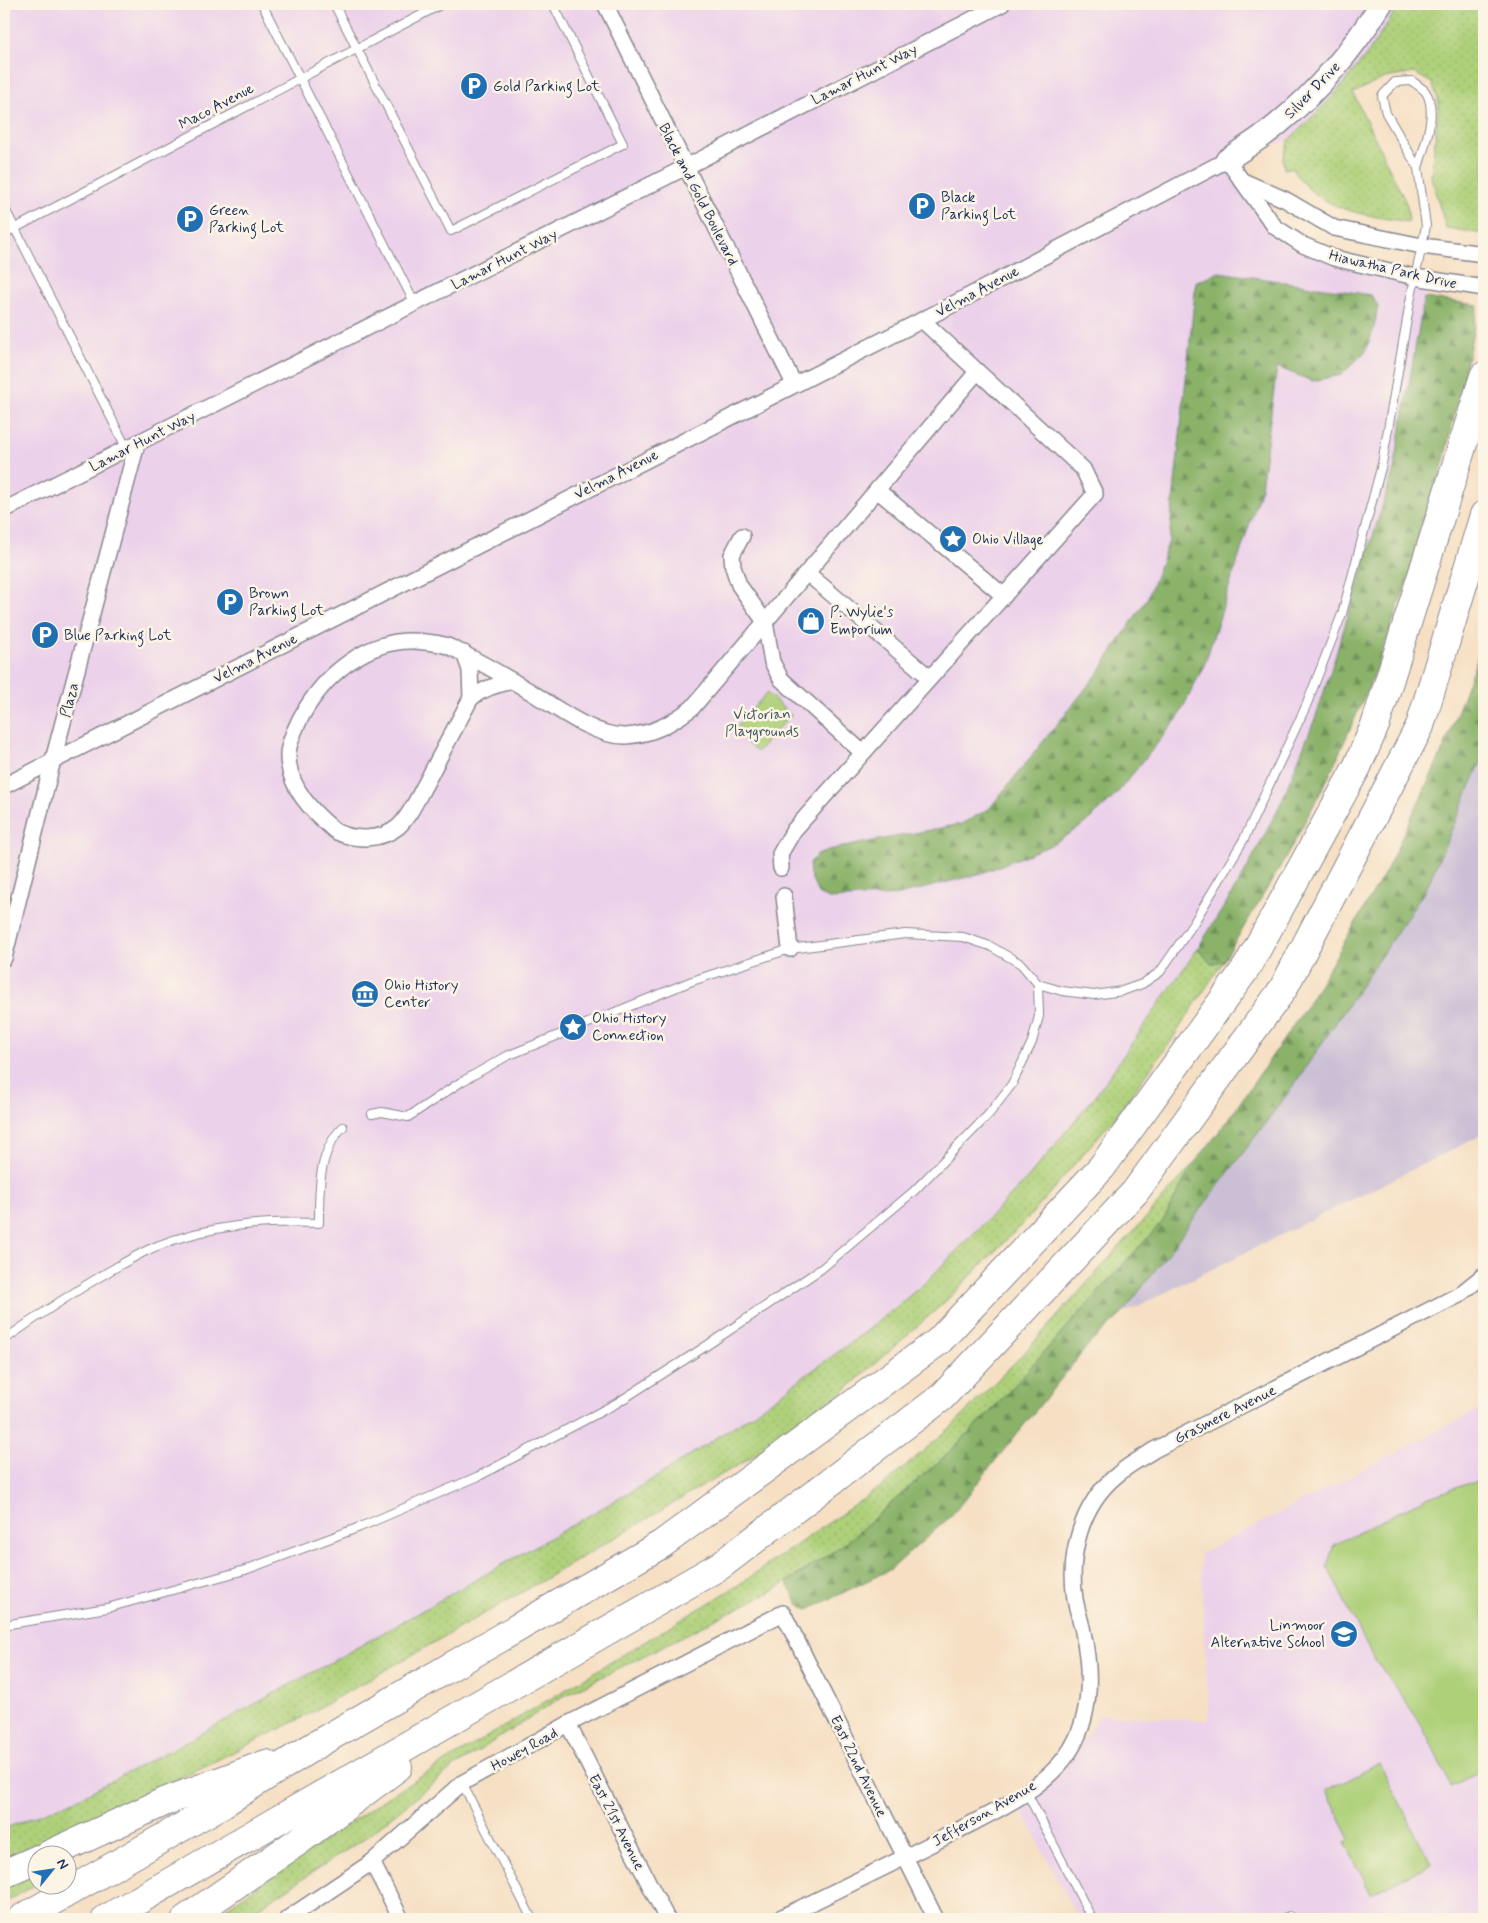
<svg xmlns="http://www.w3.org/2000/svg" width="1488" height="1923" viewBox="0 0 1488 1923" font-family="Mynerve,sans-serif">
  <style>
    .built { fill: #ecd1ea }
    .industrial { fill: #cbbfd5 }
    .grass { fill: url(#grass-dots); stroke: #64806c }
    .forest { fill: url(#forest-firs); stroke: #527064 }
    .park { fill: #aed079; stroke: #64806c }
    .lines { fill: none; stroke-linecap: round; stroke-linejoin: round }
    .lane-casing { stroke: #888790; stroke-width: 10 }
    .street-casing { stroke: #888790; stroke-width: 18 }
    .secondary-casing { stroke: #888790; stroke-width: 25 }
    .highway-casing { stroke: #888790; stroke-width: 30 }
    .lane { stroke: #fff; stroke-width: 8 }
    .street { stroke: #fff; stroke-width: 15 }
    .secondary { stroke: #fff; stroke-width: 22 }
    .highway { stroke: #fff; stroke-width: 28 }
    .labels { text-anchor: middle; stroke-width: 5; stroke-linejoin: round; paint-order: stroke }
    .street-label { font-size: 15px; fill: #1b2f5e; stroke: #fcf5e5 }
    .poi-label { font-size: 15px; fill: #1b2f5e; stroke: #fcf5e5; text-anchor: start }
    .park-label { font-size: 15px; fill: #405765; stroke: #fcf5e5 }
  </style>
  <defs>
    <pattern id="grass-dots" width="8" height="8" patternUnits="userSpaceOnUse" patternTransform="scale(1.25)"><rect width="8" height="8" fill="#aed079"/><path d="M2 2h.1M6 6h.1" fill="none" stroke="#95b36b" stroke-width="1.8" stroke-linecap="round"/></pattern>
    <pattern id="forest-firs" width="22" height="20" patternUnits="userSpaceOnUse" patternTransform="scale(1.25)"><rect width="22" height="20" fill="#8ab269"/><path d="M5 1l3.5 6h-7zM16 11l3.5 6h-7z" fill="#70915a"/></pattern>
  </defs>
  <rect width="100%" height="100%" fill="#fcf5e5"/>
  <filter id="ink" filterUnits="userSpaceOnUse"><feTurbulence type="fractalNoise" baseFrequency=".02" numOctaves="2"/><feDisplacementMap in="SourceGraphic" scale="10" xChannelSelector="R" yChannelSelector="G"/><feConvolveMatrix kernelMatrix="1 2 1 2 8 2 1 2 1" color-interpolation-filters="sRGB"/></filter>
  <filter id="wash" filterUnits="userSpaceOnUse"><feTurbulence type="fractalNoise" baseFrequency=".0096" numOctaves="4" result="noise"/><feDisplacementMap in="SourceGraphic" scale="20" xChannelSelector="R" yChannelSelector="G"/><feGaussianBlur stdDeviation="1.12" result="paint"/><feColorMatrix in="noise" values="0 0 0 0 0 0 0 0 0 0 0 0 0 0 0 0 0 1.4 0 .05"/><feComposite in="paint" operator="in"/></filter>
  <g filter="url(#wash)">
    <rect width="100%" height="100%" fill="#f6dfc3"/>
    <g class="built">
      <path d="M4,4H1400L1368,53L1333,96L1289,140L1227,160L1271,221L1303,245L1428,279L1394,469L1318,711L1280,805L1243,876L1198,948L1096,1095L1028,1178L925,1283L864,1333L757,1411L660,1475L335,1660L195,1737L77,1799L4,1829Z"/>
      <path d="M1484,1407V1919H1078L1020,1806L1052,1784L1073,1758L1100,1715L1209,1721L1200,1554Z"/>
    </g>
    <path class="industrial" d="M1484,755V1134L1122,1314L1291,1089L1426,889Z"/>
    <g class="grass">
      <path d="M1400,4H1484V234L1446,228L1431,177L1439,103L1432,83L1414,73L1385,78L1353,93L1407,205L1409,222C1364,215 1317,211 1292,168L1284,169L1283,158L1289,140L1333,96L1368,53Z"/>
      <path d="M1198,948L1211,964L1224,960L1171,1041L1114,1118L1029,1217L947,1300L845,1390L777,1442L540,1582L298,1720L207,1765L4,1859V1829L77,1799L195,1737L335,1660L660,1475L757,1411L864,1333L925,1283L1028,1178L1096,1095Z"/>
      <path d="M1192,1166L1163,1221L991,1411L945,1456L846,1543L776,1589L560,1698L454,1767L362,1840L241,1919H210L389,1796L737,1586L885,1484L950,1428L1027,1350Z"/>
      <path d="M37,1869V1884L4,1903V1884Z"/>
    </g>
    <g class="forest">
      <path d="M1219,272L1371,295L1378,306L1374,328L1365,352L1341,375L1312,381L1277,367L1261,488L1205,663L1178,718L1114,797L1085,824L1049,846L982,873L899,895L829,899L818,894L810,874L809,864L816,856L828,850L961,824L989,809L1099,672L1148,597L1169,541L1196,282Z"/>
      <path d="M1424,298L1478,305L1468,357L1432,511L1375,673L1329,776L1285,859L1224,960L1211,964L1198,948L1243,876L1280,805L1318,711L1394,469Z"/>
      <path d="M1484,640V755L1426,889L1291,1089L1122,1314L1089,1344L951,1516L891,1569L808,1610L798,1604L787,1583L846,1543L945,1456L991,1411L1163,1221L1192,1166L1226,1123L1306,1007L1386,871L1444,748Z"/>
    </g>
    <g class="park">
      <path d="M767,693L791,715L757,752L733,730Z"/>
      <path d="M1484,1478V1771L1451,1786L1420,1722L1371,1654L1327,1566L1334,1545L1426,1498Z"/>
      <path d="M1380,1764L1431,1864L1371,1894L1345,1842L1350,1839L1326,1791Z"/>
    </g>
  </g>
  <g filter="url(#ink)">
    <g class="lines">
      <g class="lane-casing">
        <g id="lane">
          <path d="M262,4L415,304"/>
          <path d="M334,4L451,231L623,144L553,4"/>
          <path d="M4,207L127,449"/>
          <path d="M4,234L442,4"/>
          <path d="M1038,984L1062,991L1094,995L1122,991L1142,984L1160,972L1193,924L1244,839L1306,706L1342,614L1382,464L1410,302L1426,226L1418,168L1386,113L1382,96L1395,82L1412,81C1416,84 1422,88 1425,91C1439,110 1424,147 1418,168"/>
          <path d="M4,1340C39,1315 75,1291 113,1269C127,1261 142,1252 157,1246C209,1225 264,1221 319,1223C319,1190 318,1151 343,1127"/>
          <path d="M4,1625L107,1608L245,1570L360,1527L479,1476L617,1403L703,1348L821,1269L914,1191L989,1114L1012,1084L1032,1042L1039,1016L1038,984L1021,964L990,946L963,937L905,934L790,949L692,981L507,1056L461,1082L408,1117L382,1112L372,1114"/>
          <path d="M462,1783L532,1919"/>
          <path d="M1026,1791L1092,1919"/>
          <path d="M1283,1919L1289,1916"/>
        </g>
      </g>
      <g class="street-casing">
        <g id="street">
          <path d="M605,4L794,384"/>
          <path d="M1243,181L1286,200L1334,228L1422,246L1484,254"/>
          <path d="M877,490L1004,596"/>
          <path d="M4,510L686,167L1002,4"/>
          <path d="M742,536L732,555L733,567L739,585L765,622L772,662L781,679L863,753"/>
          <path d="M807,573L930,678"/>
          <path d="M464,653L470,670L471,698"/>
          <path d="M513,681C497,684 484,688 471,698C456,726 441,754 426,783C418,797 410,816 398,827C382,840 356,841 337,832C333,830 329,825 325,822C306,805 287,781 288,753C289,742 295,729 300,719C324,674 371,634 425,642C434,643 443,643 452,648C477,660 501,674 526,689C553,705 593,737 626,736C654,734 670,724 692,708L977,372"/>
          <path d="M4,786L944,309L1227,160L1275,227L1303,245L1334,258L1415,277L1484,288"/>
          <path d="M781,868L780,854L794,830L1095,494L1083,469L922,320"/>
          <path d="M784,896L790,949"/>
          <path d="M4,958L53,760L137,444"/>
          <path d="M568,1724L667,1919"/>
          <path d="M372,1862L401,1919"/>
          <path d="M287,1919L372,1862L462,1783L568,1724L783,1613L936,1919"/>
          <path d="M778,1919C834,1892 890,1865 945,1837C987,1815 1045,1791 1071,1749C1092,1714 1091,1670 1083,1632C1081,1621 1077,1610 1075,1599C1068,1555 1081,1504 1117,1475C1128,1465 1142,1458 1154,1450L1459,1295L1484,1275"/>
        </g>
      </g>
      <g class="secondary-casing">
        <path id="secondary" d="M1227,160C1244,148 1263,137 1278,124C1319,90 1353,49 1381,4"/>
      </g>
      <g class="highway-casing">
        <g id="highway">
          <path d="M46,1856L164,1802L266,1764"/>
          <path d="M4,1874L38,1859"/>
          <path d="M21,1919L217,1807L314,1746L662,1544L939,1341L1102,1167L1247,967L1357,767L1376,723L1484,376"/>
          <path d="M106,1919L721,1565L942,1397L1135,1192L1283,989L1420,726L1484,515"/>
          <path d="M186,1919L300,1840L398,1767"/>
        </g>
      </g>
      <use href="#lane" class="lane"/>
      <use href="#street" class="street"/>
      <use href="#secondary" class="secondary"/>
      <use href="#highway" class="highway"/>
    </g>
  </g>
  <defs>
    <g id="parking-disc" transform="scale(1.4375)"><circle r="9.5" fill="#1f6fb2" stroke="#fcf5e5"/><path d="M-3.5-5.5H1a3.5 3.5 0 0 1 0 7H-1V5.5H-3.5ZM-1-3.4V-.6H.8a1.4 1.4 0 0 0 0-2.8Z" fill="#fff"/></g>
    <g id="sight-disc" transform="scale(1.4375)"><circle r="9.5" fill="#1f6fb2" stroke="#fcf5e5"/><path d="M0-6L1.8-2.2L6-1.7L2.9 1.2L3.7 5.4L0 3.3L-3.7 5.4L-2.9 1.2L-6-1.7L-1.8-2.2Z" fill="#fff"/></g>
    <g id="shop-disc" transform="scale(1.4375)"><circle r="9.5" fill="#1f6fb2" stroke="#fcf5e5"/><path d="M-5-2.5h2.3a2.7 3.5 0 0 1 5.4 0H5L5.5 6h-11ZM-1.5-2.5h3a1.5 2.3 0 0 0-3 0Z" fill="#fff"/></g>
    <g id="museum-disc" transform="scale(1.4375)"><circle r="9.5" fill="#1f6fb2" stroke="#fcf5e5"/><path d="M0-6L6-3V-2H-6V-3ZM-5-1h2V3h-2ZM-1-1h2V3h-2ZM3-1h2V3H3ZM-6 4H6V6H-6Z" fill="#fff"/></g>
    <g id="school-disc" transform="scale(1.4375)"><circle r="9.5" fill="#1f6fb2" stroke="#fcf5e5"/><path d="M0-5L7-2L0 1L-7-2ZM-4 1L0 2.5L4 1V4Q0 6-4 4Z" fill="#fff"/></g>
  </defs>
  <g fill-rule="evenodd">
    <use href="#parking-disc" x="474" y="86"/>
    <use href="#parking-disc" x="922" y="206"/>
    <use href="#parking-disc" x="190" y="219"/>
    <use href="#sight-disc" x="953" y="539"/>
    <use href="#parking-disc" x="230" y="602"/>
    <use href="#shop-disc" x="811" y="621"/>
    <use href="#parking-disc" x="45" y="635"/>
    <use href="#museum-disc" x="365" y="994"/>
    <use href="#sight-disc" x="573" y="1027"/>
    <use href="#school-disc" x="1344" y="1634"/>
  </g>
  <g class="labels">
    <g class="street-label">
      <text transform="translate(864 74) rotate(-27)" y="5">Lamar Hunt Way</text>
      <text transform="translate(1312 90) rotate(-46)" y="5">Silver Drive</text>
      <text transform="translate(216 106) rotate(-28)" y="5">Maco Avenue</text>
      <text transform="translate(699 194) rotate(63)" y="5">Black and Gold Boulevard</text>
      <text transform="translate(504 259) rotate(-27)" y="5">Lamar Hunt Way</text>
      <text transform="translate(1393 269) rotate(13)" y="5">Hiawatha Park Drive</text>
      <text transform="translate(977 291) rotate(-28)" y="5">Velma Avenue</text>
      <text transform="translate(142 441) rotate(-27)" y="5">Lamar Hunt Way</text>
      <text transform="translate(616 474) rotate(-27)" y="5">Velma Avenue</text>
      <text transform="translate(255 658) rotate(-27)" y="5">Velma Avenue</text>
      <text transform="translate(69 700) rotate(-75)" y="5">Plaza</text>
      <text transform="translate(1225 1414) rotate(-27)" y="5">Grasmere Avenue</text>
      <text transform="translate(524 1749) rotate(-29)" y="5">Howey Road</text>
      <text transform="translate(859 1766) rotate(64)" y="5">East 22nd Avenue</text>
      <text transform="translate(984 1813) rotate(-30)" y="5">Jefferson Avenue</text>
      <text transform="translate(617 1822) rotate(63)" y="5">East 21st Avenue</text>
    </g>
    <g class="poi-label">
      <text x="493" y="91">Gold Parking Lot</text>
      <text x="941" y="202">Black<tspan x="941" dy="17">Parking Lot</tspan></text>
      <text x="209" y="215">Green<tspan x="209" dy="17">Parking Lot</tspan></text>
      <text x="972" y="544">Ohio Village</text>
      <text x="249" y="598">Brown<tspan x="249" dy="17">Parking Lot</tspan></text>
      <text x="830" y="617">P. Wylie's<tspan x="830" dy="17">Emporium</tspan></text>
      <text x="64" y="640">Blue Parking Lot</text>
      <text x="384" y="990">Ohio History<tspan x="384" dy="17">Center</tspan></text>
      <text x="592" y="1023">Ohio History<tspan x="592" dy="17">Connection</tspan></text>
      <text x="1325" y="1630" text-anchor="end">Linmoor<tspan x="1325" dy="17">Alternative School</tspan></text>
    </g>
    <g class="park-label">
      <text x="762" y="719">Victorian<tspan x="762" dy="17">Playgrounds</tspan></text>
    </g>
  </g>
  <rect width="1488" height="1923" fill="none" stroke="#fcf5e5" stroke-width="20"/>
  <g transform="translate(52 1870) rotate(60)"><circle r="24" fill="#fcf5e5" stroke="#a2a6af"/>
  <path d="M0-4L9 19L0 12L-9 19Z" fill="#1f6fb2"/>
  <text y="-8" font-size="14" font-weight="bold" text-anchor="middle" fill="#1b2f5e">N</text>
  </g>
</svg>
